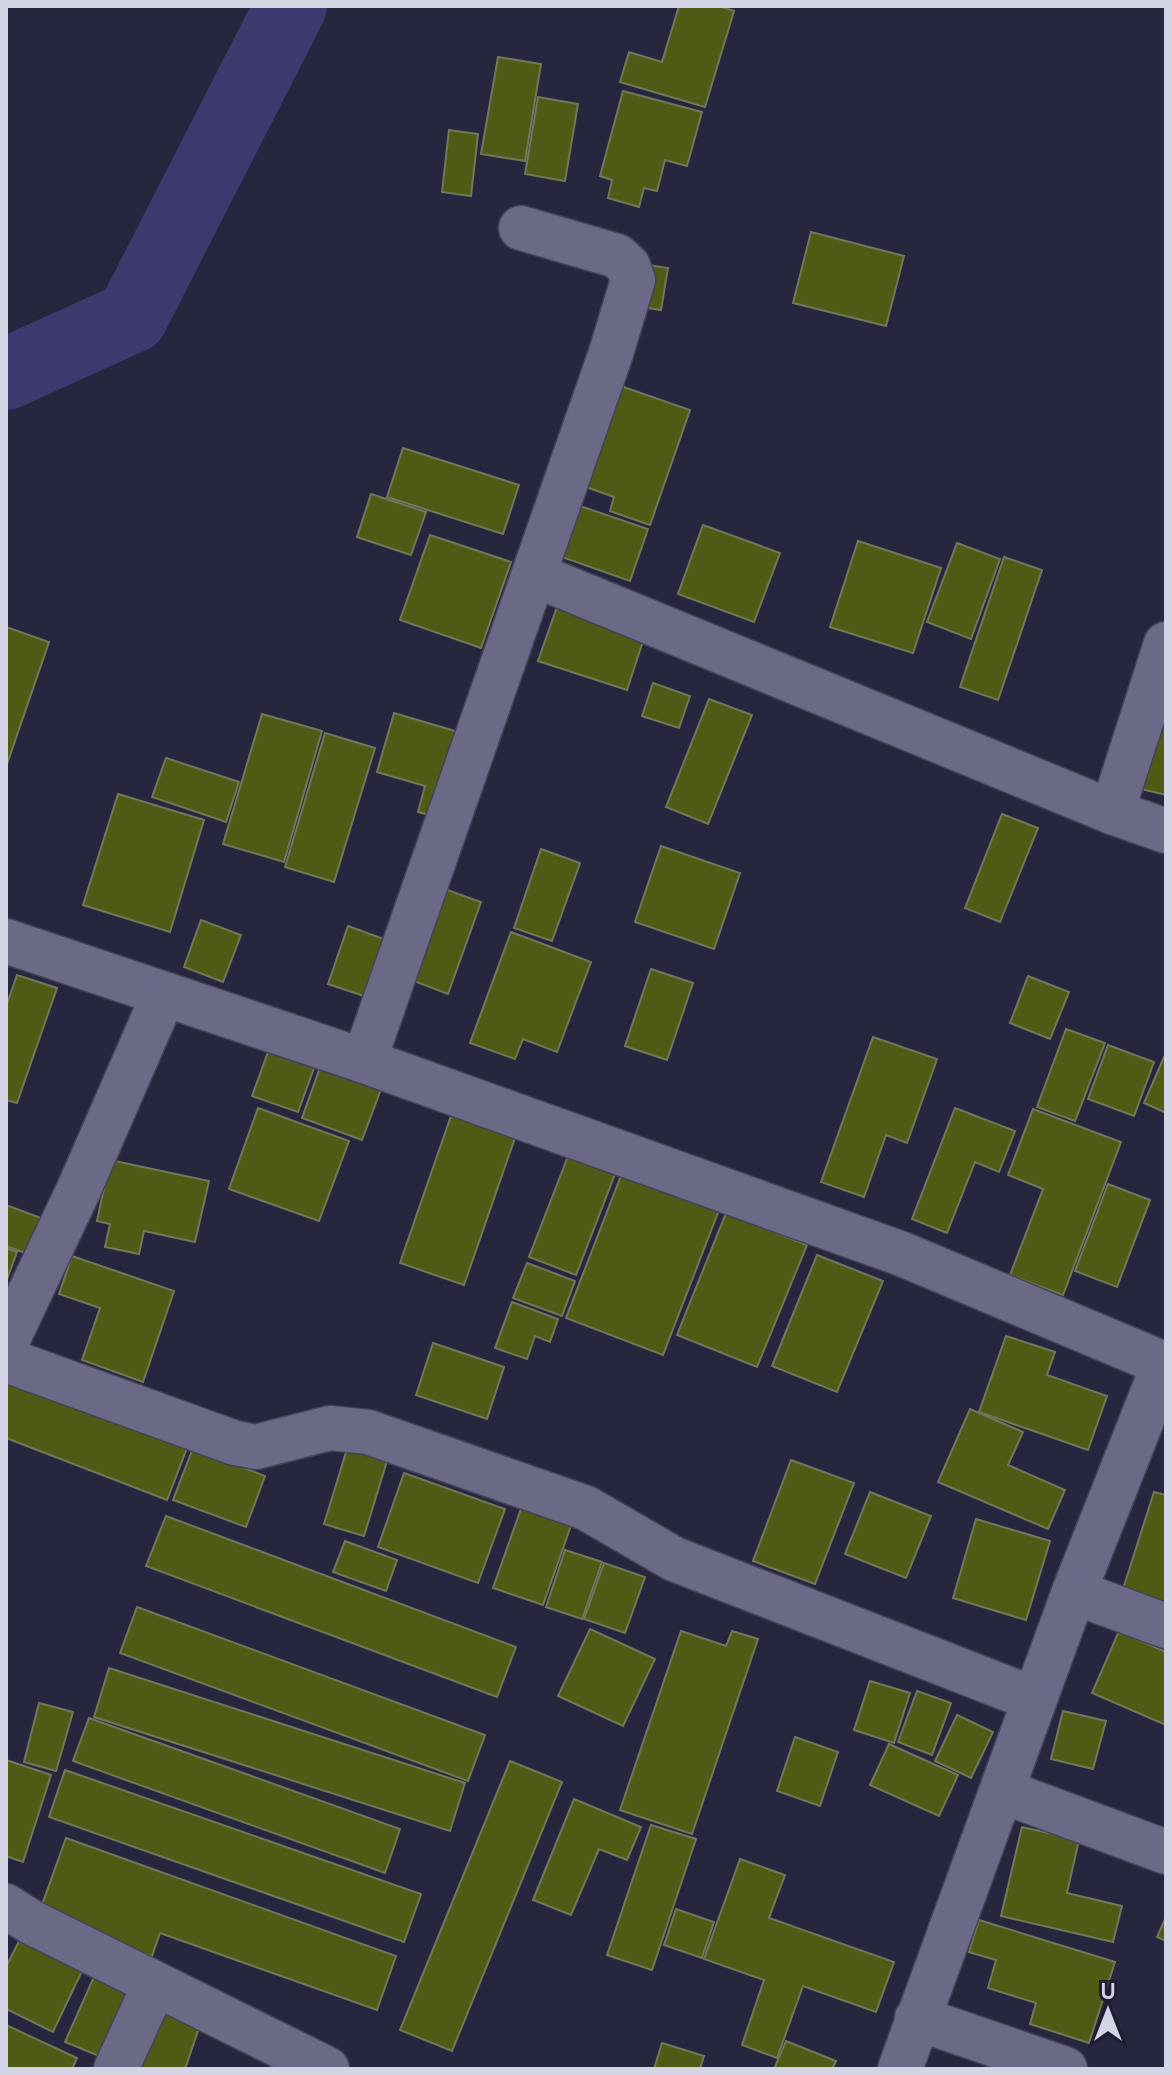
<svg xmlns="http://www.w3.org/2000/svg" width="1172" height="2075" viewBox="0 0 1172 2075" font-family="Overpass,sans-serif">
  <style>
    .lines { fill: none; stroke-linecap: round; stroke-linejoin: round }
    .river { stroke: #3d396f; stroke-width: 72 }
    .building { fill: #4f5a15; stroke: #71785a; stroke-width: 2 }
    .minor-casing { stroke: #434257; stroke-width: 47 }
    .minor { stroke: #6a6a87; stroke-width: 44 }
  </style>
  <rect width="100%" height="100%" fill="#27263f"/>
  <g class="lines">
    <path class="river" d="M6,374L132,317L291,6"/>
  </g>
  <g class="building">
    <path d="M679,6H719L734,11L705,107L620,82L629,52L662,62Z"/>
    <path d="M498,57L541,64L525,161L481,154Z"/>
    <path d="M623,91L702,112L687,166L665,160L657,191L644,188L639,207L608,198L612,180L600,176Z"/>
    <path d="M538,97L578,104L565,181L525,174Z"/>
    <path d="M449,130L478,134L471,196L442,192Z"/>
    <path d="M811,232L904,256L886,326L793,303Z"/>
    <path d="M642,264L668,268L661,310L635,306Z"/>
    <path d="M615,384L690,410L650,525L610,511L614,497L580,485Z"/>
    <path d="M403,448L519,485L503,534L387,497Z"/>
    <path d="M371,494L426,512L411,555L357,537Z"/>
    <path d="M577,505L648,529L630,581L559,556Z"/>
    <path d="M703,525L780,553L754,622L678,594Z"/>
    <path d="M430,535L511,562L481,648L400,620Z"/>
    <path d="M858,541L941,568L913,653L830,627Z"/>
    <path d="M957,543L1000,559L971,639L927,622Z"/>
    <path d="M1004,557L1042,570L998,700L960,687Z"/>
    <path d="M558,604L646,632L627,690L538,661Z"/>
    <path d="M6,627L49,642L6,767Z"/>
    <path d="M653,683L690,696L679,728L642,716Z"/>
    <path d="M709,699L752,715L708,824L666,807Z"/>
    <path d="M1166,707V795L1137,788Z"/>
    <path d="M394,713L465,734L440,818L418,812L425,786L377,772Z"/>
    <path d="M262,714L322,731L284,862L223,844Z"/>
    <path d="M325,733L375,748L334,882L285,867Z"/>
    <path d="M166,758L239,782L226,822L152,797Z"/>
    <path d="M118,794L204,820L170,932L83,905Z"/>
    <path d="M1002,814L1038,828L1000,922L965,908Z"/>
    <path d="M661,846L740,873L714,949L635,922Z"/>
    <path d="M541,849L580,863L552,941L514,928Z"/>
    <path d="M436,886L481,902L448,994L403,977Z"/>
    <path d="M201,920L241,935L223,982L184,967Z"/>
    <path d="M348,926L392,942L373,999L328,984Z"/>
    <path d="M511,932L591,962L557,1052L523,1039L515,1059L470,1043Z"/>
    <path d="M651,969L693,983L667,1060L625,1046Z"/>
    <path d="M17,975L57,988L17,1103L6,1100V1007Z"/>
    <path d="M1028,976L1069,992L1050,1039L1010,1023Z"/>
    <path d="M1066,1029L1105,1043L1075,1121L1037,1107Z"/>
    <path d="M873,1037L937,1059L907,1143L886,1135L864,1197L821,1182Z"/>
    <path d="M272,1041L318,1057L298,1112L252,1096Z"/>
    <path d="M1108,1045L1154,1062L1134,1116L1088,1099Z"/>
    <path d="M1164,1057L1166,1058V1113L1144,1103Z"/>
    <path d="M323,1059L384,1081L362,1140L302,1118Z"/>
    <path d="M258,1108L349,1141L319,1221L229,1189Z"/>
    <path d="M955,1108L1015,1131L999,1172L975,1162L947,1233L912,1219Z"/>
    <path d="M1033,1109L1121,1142L1063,1295L1010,1275L1043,1189L1008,1175Z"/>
    <path d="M452,1113L516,1135L464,1285L400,1263Z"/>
    <path d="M570,1151L617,1169L576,1275L529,1257Z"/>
    <path d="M110,1160L209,1181L195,1242L144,1231L139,1254L105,1247L110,1224L97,1221Z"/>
    <path d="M622,1173L719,1210L663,1355L566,1318Z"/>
    <path d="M1108,1184L1150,1200L1117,1287L1075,1271Z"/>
    <path d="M6,1205L49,1221L36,1257L6,1246Z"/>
    <path d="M726,1213L807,1245L757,1367L677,1335Z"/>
    <path d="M6,1248L17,1252L6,1282Z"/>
    <path d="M817,1255L883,1281L837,1392L772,1366Z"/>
    <path d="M72,1256L174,1291L143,1382L82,1360L100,1308L59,1294Z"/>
    <path d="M527,1263L575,1281L562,1316L513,1298Z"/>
    <path d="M512,1302L558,1319L550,1342L535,1336L527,1359L495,1348Z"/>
    <path d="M1006,1336L1055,1352L1047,1375L1107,1396L1088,1450L979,1412Z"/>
    <path d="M433,1343L504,1367L487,1419L416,1395Z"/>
    <path d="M6,1375L189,1443L167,1500L6,1438Z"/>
    <path d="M970,1409L1023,1432L1008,1465L1065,1490L1048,1529L938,1482Z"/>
    <path d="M351,1436L391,1448L364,1536L324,1524Z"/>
    <path d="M193,1448L265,1476L246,1527L173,1500Z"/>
    <path d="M791,1460L854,1483L815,1584L753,1561Z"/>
    <path d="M404,1473L505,1509L478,1583L378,1547Z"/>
    <path d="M870,1492L931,1516L906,1578L845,1554Z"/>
    <path d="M1154,1492L1166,1495V1606L1122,1592Z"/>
    <path d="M523,1503L573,1520L543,1605L493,1588Z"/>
    <path d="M166,1516L516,1647L497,1697L146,1566Z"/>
    <path d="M976,1519L1050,1541L1026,1620L953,1598Z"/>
    <path d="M345,1541L397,1560L386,1591L333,1572Z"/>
    <path d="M565,1550L602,1562L582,1619L546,1607Z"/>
    <path d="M604,1563L645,1577L625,1633L584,1619Z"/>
    <path d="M137,1607L485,1735L468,1781L120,1653Z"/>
    <path d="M590,1629L655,1659L623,1726L558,1696Z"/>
    <path d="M681,1631L726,1646L732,1631L758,1639L692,1834L620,1810Z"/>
    <path d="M1119,1631L1166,1652V1725L1092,1693Z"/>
    <path d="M109,1668L465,1783L450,1831L94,1717Z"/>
    <path d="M870,1681L910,1693L894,1743L854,1730Z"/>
    <path d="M917,1691L951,1703L932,1755L898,1742Z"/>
    <path d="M39,1703L73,1712L56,1771L24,1762Z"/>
    <path d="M1063,1711L1106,1721L1093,1769L1051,1759Z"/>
    <path d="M957,1715L993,1732L971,1778L935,1761Z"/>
    <path d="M89,1718L400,1829L385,1873L73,1761Z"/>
    <path d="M795,1737L838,1752L820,1806L777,1791Z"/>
    <path d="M889,1744L958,1775L939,1816L870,1785Z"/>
    <path d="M6,1760L51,1775L23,1862L6,1856Z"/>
    <path d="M510,1761L562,1782L452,2051L400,2030Z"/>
    <path d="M65,1770L421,1894L404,1942L49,1817Z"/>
    <path d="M574,1799L641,1827L627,1860L599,1849L571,1915L533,1900Z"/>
    <path d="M651,1825L696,1839L652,1970L607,1955Z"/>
    <path d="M1022,1827L1079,1840L1067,1893L1122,1906L1113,1942L1001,1916Z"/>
    <path d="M66,1838L396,1956L377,2010L160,1933L152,1956L38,1916Z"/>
    <path d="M740,1859L785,1875L769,1918L894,1962L876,2012L803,1986L777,2058L742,2045L764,1980L704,1959Z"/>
    <path d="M676,1909L714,1922L702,1958L664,1945Z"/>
    <path d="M1166,1917V1941L1157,1937Z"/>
    <path d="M979,1920L1115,1962L1089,2043L1030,2024L1036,2003L988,1988L996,1960L969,1952Z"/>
    <path d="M20,1939L83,1969L53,2032L6,2009V1967Z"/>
    <path d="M97,1970L135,1987L104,2058L65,2042Z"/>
    <path d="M155,2006L201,2022L185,2069H134Z"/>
    <path d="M6,2025L77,2058L72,2069H6Z"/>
    <path d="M786,2041L836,2061L832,2069H774Z"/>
    <path d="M662,2043L704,2056L700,2069H654Z"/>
  </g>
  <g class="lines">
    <g class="minor-casing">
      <g id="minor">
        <path d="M535,575L1112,812L1166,831"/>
        <path d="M1112,812L1166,644"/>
        <path d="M6,941L364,1061L902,1254L1164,1364L1074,1592L900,2069"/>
        <path d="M364,1061L611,353L633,280L628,266L617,256L521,228"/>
        <path d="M6,1343L79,1189L164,994"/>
        <path d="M6,1360L235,1443L256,1447L330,1428L368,1432L586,1508L674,1559L1034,1699"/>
        <path d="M1074,1592L1166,1626"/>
        <path d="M1002,1791L1166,1852"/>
        <path d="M6,1906L31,1922L327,2069"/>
        <path d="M917,2018L1065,2069"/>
        <path d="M116,2069L155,1984"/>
      </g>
    </g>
    <use href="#minor" class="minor"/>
  </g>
  <rect width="1172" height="2075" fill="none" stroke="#d3d4e4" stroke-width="16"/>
  <g transform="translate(1108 2011)" stroke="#1e1d34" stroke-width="6" paint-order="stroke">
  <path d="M0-6L14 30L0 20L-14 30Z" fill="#d3d4e4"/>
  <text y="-12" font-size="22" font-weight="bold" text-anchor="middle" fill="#d3d4e4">U</text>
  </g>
</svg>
